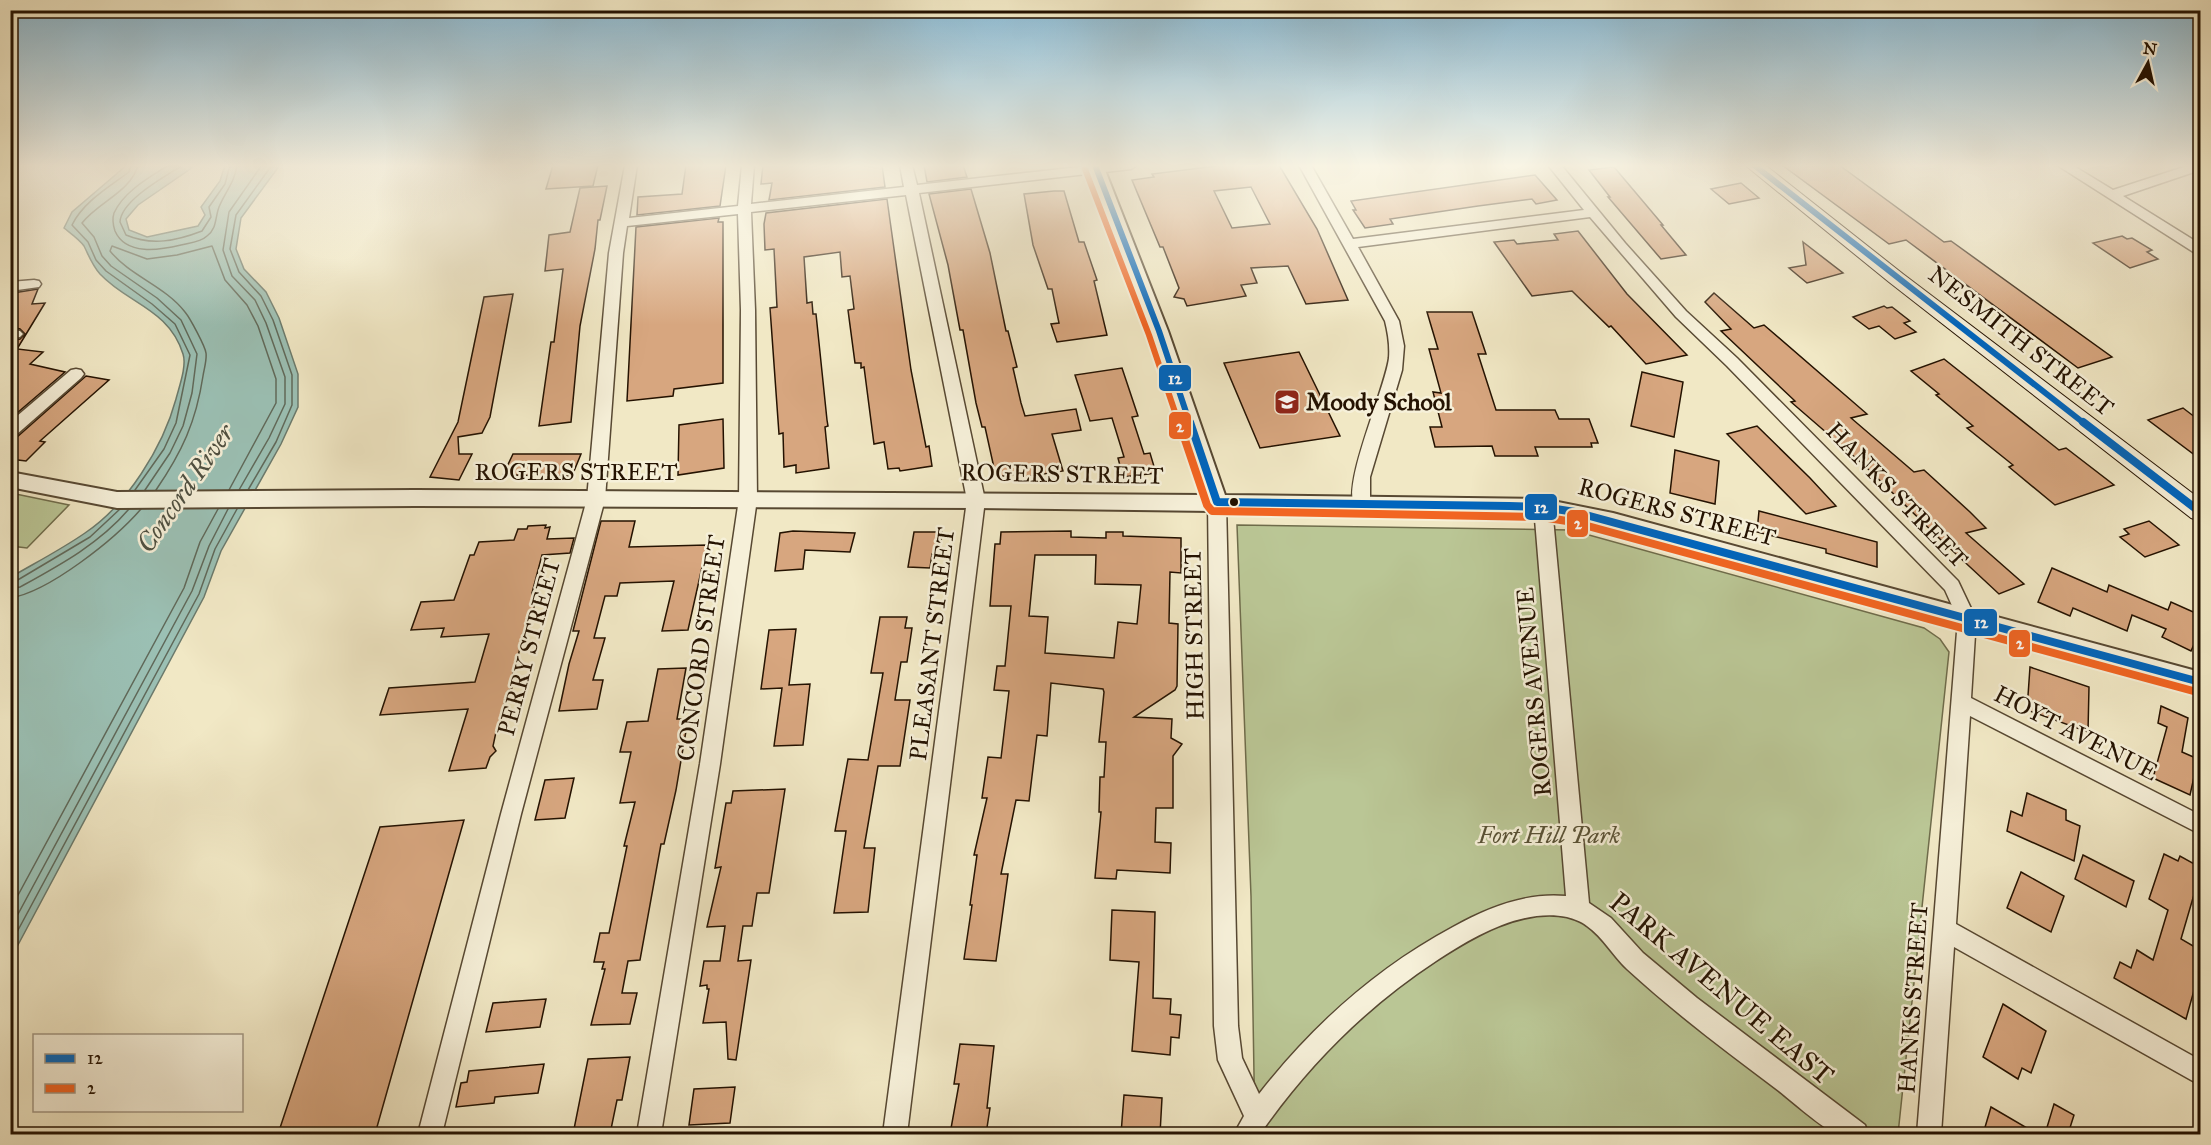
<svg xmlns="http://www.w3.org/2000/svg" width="2211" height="1145" viewBox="0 0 2211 1145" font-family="'IM FELL Great Primer',serif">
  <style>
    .green { fill: #bac695; stroke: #6f6c4b; stroke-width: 1.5 }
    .water { fill: #9bc0b4; stroke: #6b7a6c; stroke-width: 1.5 }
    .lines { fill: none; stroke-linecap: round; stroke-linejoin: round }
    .shore { stroke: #60695a; stroke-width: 1.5 }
    .building { fill: #d7a67f; stroke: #241201; stroke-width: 1.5; fill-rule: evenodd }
    .minor-casing { stroke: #574832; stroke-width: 3 }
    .tertiary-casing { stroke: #574832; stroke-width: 4 }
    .secondary-casing { stroke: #241201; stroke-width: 2 }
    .minor { fill: #f6f0d9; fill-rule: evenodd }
    .tertiary { fill: #f6f0d9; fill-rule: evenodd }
    .secondary { fill: #f6f0d9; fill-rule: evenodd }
    .bus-1-far1-casing { stroke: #f6f0d9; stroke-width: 10 }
    .bus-1-casing { stroke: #f6f0d9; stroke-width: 12 }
    .bus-2-far1-casing { stroke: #f6f0d9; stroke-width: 10 }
    .bus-2-casing { stroke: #f6f0d9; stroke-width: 12 }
    .bus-1-far1 { stroke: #0065bd; stroke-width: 6 }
    .bus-1 { stroke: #0065bd; stroke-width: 8 }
    .bus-2-far1 { stroke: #f26522; stroke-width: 6 }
    .bus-2 { stroke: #f26522; stroke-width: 8 }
    .bus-dot { fill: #241201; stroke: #f6f0d9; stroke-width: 2 }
    .labels { text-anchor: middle; stroke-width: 5; stroke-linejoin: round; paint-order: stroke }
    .street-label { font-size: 24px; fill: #241201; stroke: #f6f0d9 }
    .poi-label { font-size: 24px; font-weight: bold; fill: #241201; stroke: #f6f0d9; text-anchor: start }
    .park-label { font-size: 24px; font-style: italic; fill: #585135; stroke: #f6f0d9 }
    .water-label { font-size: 26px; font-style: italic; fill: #4e4f40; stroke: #f6f0d9 }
    .near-street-label { font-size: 28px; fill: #241201; stroke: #f6f0d9 }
    .line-badge { stroke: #f6f0d9; stroke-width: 2 }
    .badge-label { font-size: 16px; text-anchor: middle; font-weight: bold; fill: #fff }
  </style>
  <rect width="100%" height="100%" fill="#f1e8c5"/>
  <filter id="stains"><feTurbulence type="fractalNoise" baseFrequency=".00333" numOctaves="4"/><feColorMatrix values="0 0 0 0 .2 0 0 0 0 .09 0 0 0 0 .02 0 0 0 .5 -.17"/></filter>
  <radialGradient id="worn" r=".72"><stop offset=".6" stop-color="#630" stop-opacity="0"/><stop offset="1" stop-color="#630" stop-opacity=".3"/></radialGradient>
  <g class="green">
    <path d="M10,493H11L69,505L27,548L11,546Z"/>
    <path d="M1237,525L1571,530L1924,628L1940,639L1949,652L1898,1134H1255L1251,896Z"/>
  </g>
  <path class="water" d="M127,165H196L138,205L126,219L129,230L147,237L198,226L205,215L201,207L220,181L225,165H280L241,218L236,249L244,269L266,292L279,318L298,374V407L281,444L221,551L204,597L11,958V577C35,563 62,549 85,533C127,505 163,447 176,399C179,387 187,366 183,354C169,309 128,304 100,274C92,265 89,256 84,246C79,239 70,233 64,228L72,212Z"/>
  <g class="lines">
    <g class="shore">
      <path d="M131,165L129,172C109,187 83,202 72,225L88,242L96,260L106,271L152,304L175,324L190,355L176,423L164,449L135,490"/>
      <path d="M138,165C131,192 98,202 82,223L94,237L102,256L111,266L157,298L181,320L197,354L192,393L183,426L170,453L145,490"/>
      <path d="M169,165C150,177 124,191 114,213C112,219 113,225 115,231C126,256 160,250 181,245C189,243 201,242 207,236C217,229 215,217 219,207C225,192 235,182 237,165"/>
      <path d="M183,165C166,176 121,200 120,222L126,235C152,246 176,241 202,231L211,217L209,207L225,184L230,165"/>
      <path d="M156,490C182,452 196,422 203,376C204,369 207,360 206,353C205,346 190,318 185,312C165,286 130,276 110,251L112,246L147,259L177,255L212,246L225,280L247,305L258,326L276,379V403L229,490"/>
      <path d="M239,490L269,438L285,404V377L266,323L255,300L232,276L223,250L229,212L262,165"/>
      <path d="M248,490L276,442L292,405V375L273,320L261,296L239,272L230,249L236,215L272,165"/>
      <path d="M10,582L16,581L90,537L120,509"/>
      <path d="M10,589L20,587C60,565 99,544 129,509"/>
      <path d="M10,598C49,592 115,539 141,509"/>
      <path d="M10,910L184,588L200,542L218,509"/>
      <path d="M10,929L192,591L209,546L228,509"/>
      <path d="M10,945L199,594L215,549L237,509"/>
    </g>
  </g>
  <g class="building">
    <path d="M553,165H598L593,186L546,189Z"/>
    <path d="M686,165H726L720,206L637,215L638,197L682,194Z"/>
    <path d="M763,165H882L885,187L769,200L772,183L761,184Z"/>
    <path d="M924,165H963L967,177L927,182Z"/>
    <path d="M1224,165H1279L1317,229L1348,300L1306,304L1288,266L1251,268L1257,283L1241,285L1246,296L1187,306L1184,299L1174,297L1179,288L1163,247H1160L1132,180L1154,177L1152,174ZM1251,187L1270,224L1232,228L1214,191Z"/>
    <path d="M1782,165H1839L1944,242L1951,241L2112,357L2078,368L1906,240L1889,244Z"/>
    <path d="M1614,167L1663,225H1661L1686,255L1661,259L1608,197H1610L1589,170Z"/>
    <path d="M1535,175L1557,200L1536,204L1532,199L1478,206L1390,219L1393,224L1365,228L1353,210H1356L1351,201Z"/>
    <path d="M1741,183L1759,198L1729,204L1711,189Z"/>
    <path d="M607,186L600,220H598L595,249L580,326L571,422L539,426L551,342H554L563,269L545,271L549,235L570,232L580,188Z"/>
    <path d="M971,189L990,253L1006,331H1008L1017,367L1013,368L1021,403L1025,416L1076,409L1081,430L1052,434L1063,471L1018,478L1017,474L996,477L985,427H982L976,403L963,330H960L948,265L929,194Z"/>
    <path d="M1054,191H1064L1079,242H1084L1097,280L1094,281L1107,335L1057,342L1051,324L1059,323L1052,289H1048L1033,245L1024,194Z"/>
    <path d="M887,199L911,370L926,447L929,446L932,466L900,471L899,468L888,469L884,442L874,444L864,367L861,368V363H855L848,310L854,309L850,276L842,277L840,252L804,257L807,303L812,302L813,314H816L827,420L828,426L825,427L829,468L796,473V465L784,467L783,433L779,434L770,308L777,307L774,249L765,250L764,224L766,213Z"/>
    <path d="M719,218L718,222H723V383L674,389L673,396L627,401L636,227Z"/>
    <path d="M1578,231L1627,294L1687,355L1646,364L1611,326L1609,327L1572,291L1532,296L1494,242L1514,240L1517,244L1558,240L1554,234Z"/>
    <path d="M2122,236L2127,239L2132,238L2152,250L2147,252L2158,259L2130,268L2093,243Z"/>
    <path d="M1803,242L1843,273L1807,283L1789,268L1806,265Z"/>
    <path d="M38,289L32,304L45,303L17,349L43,352L30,364L65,372L10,419V341L20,339L25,334L20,329L10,327V298L13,293Z"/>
    <path d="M1714,293L1754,328L1764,325L1867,414L1851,418L1914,472L1924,470L1970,512L1986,528L1966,533L2024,584L1999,594L1941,540L1865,466L1791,402L1795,401L1721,331L1731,329L1705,302Z"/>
    <path d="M513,294L490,417L482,433L458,437L459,454H472L459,480L430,477L458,422L484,297Z"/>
    <path d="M1884,306L1887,308L1892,307L1910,321L1904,323L1916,332L1895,339L1879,326L1869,329L1853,317Z"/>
    <path d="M1427,312H1472L1486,354H1478L1496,410H1555L1559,419H1589L1598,443H1591L1592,447H1535L1538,456H1495L1492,446L1435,447L1430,427H1442L1433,392L1441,393L1429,349H1438Z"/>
    <path d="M1299,352L1340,436L1260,448L1224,363Z"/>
    <path d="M1944,359L2059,450L2066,448L2114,485L2055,505L2009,467L2013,465L1967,428L1973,426L1936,395L1939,394L1911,371Z"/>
    <path d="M1122,368L1138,416L1132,417L1144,454L1150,453L1156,473L1123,477L1118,458L1124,457L1112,418L1090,421L1075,375Z"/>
    <path d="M1642,372L1683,382L1674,437L1631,426Z"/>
    <path d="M86,376L109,380L40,441L45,442L26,461L10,459V438L17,437Z"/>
    <path d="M2183,408L2200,421V459L2148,420Z"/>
    <path d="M723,419L724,468L678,475L679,425Z"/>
    <path d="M1757,426L1810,478L1836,506L1806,514L1727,434Z"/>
    <path d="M1675,450L1719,461L1715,504L1670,493Z"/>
    <path d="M513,454H581L572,476L503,475Z"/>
    <path d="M1759,511L1877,542V567L1826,553V549L1757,532Z"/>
    <path d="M601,521H635L629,547L707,545L688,630L662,631L674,581L620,583L617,596H605L594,638H605L593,680H603L597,709L559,711L569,664L579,631H573Z"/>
    <path d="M2149,521L2179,545L2145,557L2120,537L2129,534L2124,529Z"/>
    <path d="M546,525L545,528L550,527L547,539L574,538L570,553L542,555L532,593L534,608L527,619L528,629L524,632L518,656V665L514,670L511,679L512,688L507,692L501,717V727L496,732L493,746L496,751L490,757L486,768L449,771L468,709L380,715L389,688L475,682L489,634L441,637L444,628L411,630L421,602L454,600L470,555H474L479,542L514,540L518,529H527L528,526Z"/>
    <path d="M793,531L855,533L850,552L805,550L803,569L775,571L780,533Z"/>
    <path d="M1071,531V537L1106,538V532H1123V536L1181,538V573L1170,572L1169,623L1178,624L1177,686L1175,690L1134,717L1172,719L1171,738L1182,744L1173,756V808H1156L1155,842L1171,843L1170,873L1117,870L1116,879L1095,878L1101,812H1099L1100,777H1104L1106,742H1099L1104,692L1103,689L1051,683L1047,736L1037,735L1029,801L1016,800L1001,874H1008L996,961L964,959L972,905H970L977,855H974L987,798H982L988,757L1001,758L1009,691L994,690L997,666H1005L1011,606H990L995,544H1000L1001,532ZM1035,555H1096L1095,584L1141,585L1137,624L1118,622L1114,658L1045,653L1048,617L1029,616Z"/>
    <path d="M914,532H942L939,554H932L930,568L908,567Z"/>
    <path d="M2052,568L2107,592L2109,585L2168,610L2171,602L2200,615V642L2196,640L2191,651L2162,637L2166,629L2132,615L2127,631L2073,608L2070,616L2038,602Z"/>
    <path d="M880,617H907L905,628H912L907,662H901L895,700H910L900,766H878L864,848H875L868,912L834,913L846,831H835L848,759L868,760L883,673H871Z"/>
    <path d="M796,629L789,685L810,684L803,745L774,746L782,688L761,689L769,630Z"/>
    <path d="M2030,667L2089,687L2088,732L2027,710Z"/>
    <path d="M686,668L677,719H688L676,790L664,844H661L640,960L628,961L622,993H637L630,1024L591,1025L605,969H602L604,962H594L600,933H609L627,846H624L635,802L620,803L631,752H620L627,722L648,721L658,669Z"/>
    <path d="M2161,706L2188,718L2182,752L2198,759L2190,795L2153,778L2167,727L2158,723Z"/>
    <path d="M574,778L565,818L535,820L545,780Z"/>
    <path d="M785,789L769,893H757L752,926H743L738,961L751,960L736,1060L728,1059L726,1022L703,1023L709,989H707V985L700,986L704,961H720L725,926L707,927L721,867L715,868L726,803H731L733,791Z"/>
    <path d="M2027,793L2066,810V820L2080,826L2074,861L2007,831L2011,811L2022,816Z"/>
    <path d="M464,820L375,1134H278L380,827Z"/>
    <path d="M2164,854L2178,861L2180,856L2198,866L2196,871L2200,874L2181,939L2200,950V969L2186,1019L2114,978L2120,962L2131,968L2137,950L2153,960L2168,910L2149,899Z"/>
    <path d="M2083,855L2134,881L2126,907L2075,879Z"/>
    <path d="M2021,872L2064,896L2051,932L2007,908Z"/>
    <path d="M1112,910L1155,912L1153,998L1171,999L1170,1014L1181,1015L1179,1038L1171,1037L1170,1055L1132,1051L1139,962L1110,960Z"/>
    <path d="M546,999L540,1027L486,1032L493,1003Z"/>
    <path d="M2003,1004L2046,1031L2031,1073L2022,1068L2018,1079L1983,1057Z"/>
    <path d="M960,1044L994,1046L987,1108H990L986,1134H950L959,1084H954Z"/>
    <path d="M630,1057L622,1100H617L610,1134H573L588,1059Z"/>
    <path d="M544,1064L538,1093L495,1097L494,1103L456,1107L461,1083L467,1082L469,1071Z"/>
    <path d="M735,1087L730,1123L689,1125L694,1089Z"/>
    <path d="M1124,1095L1162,1098L1160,1134H1121Z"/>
    <path d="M2054,1104L2074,1115L2068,1134H2045Z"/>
    <path d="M1991,1107L2037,1134H1983Z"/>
  </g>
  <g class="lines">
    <g class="minor-casing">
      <g id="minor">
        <path d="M625,165H637L629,218L738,206L742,165H754L751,204L904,187L900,165H912L917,185L1098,165H1137L1131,169L919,193L985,500L907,1134H883L967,500L906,195L751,212L755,310L757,499L720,764L661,1134H637L700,764L739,499L741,310L738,214L627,226L623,253L605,499L521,814L442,1134H418L501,814L587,499L609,253Z"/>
        <path d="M1299,165H1311L1353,239L1584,210L1548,165H1561L1625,243L1686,311L1737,358L1958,581L1976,619L1971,698L2200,815V834L1970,716L1956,924L2200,1060V1085L1954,947L1941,1134H1917L1958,619L1945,590L1727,366L1676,317L1590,217L1358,247L1399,321L1404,346L1402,370L1370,477V505L1367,509L1361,511L1355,509C1341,485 1385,390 1389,358C1390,345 1388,333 1385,321Z"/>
        <path d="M2057,165H2072L2113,190L2190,165H2200V170L2123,196L2200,244V254L2195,253Z"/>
        <path d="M34,280L39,281L41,284L39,287L10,291V282Z"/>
        <path d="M10,329L20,331L23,334L20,337L10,339Z"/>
        <path d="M76,369L81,370L84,374L81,378L16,435L10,436V422L71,370Z"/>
        <path d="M1217,496L1223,498L1226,502L1238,1026L1242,1058L1259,1094C1313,1025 1375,969 1453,927C1487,908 1526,892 1566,896L1534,507L1537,503L1543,501L1549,503L1552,507L1589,903L1611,918L1643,953L1697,998L1865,1125L1868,1134C1859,1134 1845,1137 1837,1134C1827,1132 1789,1099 1779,1091C1727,1052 1675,1013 1627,969C1613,956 1603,937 1587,926C1581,921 1574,919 1567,917C1521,908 1473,937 1436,961C1366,1007 1308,1065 1260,1134H1234L1244,1116L1218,1060L1214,1026L1208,502L1211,498Z"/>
      </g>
    </g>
    <g class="tertiary-casing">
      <path id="tertiary" d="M1087,165H1103L1168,331L1225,495L1543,499L1613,513L2200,672V692L1613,529L1543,515L976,508L415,506L117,508L10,487V472L117,492L415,490L1204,495L1150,331Z"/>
    </g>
    <g class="secondary-casing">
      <path id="secondary" d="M1745,165H1765L1903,274L2200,499V521L2191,518L1889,282Z"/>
    </g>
    <use href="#minor" class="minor"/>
    <use href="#tertiary" class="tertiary"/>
    <use href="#secondary" class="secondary"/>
    <g class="bus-1-far1-casing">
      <g id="bus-1-far1">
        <path d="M1095,165L1159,331L1190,424"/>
        <path d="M1754,165L2085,424"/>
      </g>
    </g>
    <g class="bus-1-casing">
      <g id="bus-1">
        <path d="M1190,422L1217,502L1509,506L1543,507L1575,512L2200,682"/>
        <path d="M2083,422L2200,512"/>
      </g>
    </g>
    <g class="bus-2-far1-casing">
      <path id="bus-2-far1" d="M1085,169L1149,335L1179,424"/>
    </g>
    <g class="bus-2-casing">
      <path id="bus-2" d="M1179,422L1207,505L1212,511L1542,517L1573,522L2197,692"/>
    </g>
    <use href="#bus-1-far1" class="bus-1-far1"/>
    <use href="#bus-1" class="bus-1"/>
    <use href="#bus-2-far1" class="bus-2-far1"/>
    <use href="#bus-2" class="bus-2"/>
  </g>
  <linearGradient id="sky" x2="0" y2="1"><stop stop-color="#89b9d3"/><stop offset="0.51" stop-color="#f9f5e5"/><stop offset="1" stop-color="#f9f5e5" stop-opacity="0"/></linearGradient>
  <rect width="2211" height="325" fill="url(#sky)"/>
  <defs>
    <g id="school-square" transform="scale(1.35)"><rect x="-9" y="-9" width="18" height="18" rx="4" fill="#8f2418" stroke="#f6f0d9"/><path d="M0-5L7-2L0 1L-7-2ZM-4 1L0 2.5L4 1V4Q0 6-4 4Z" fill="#fff"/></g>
  </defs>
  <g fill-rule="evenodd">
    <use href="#school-square" x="1287" y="402"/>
  </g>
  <circle class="bus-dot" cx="1234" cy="502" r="5"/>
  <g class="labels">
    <g class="street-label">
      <text transform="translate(2021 341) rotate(38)" y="8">NESMITH STREET</text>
      <text x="576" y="480">ROGERS STREET</text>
      <text transform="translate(1062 474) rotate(1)" y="8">ROGERS STREET</text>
      <text transform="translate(1897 495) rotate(46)" y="8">HANKS STREET</text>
      <text transform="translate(1677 512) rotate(15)" y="8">ROGERS STREET</text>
      <text transform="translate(1194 634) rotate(-91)" y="8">HIGH STREET</text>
      <text transform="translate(932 644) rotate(-83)" y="8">PLEASANT STREET</text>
      <text transform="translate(529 647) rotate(-75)" y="8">PERRY STREET</text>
      <text transform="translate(701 648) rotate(-82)" y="8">CONCORD STREET</text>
      <text transform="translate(1534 692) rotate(-95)" y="8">ROGERS AVENUE</text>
      <text transform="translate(2076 733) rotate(27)" y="8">HOYT AVENUE</text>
      <text transform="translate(1913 998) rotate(-86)" y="8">HANKS STREET</text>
    </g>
    <g class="poi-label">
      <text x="1306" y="410">Moody School</text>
    </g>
    <g class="park-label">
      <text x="1549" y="843">Fort Hill Park</text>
    </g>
    <g class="water-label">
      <text transform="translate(185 488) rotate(-55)" y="9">Concord River</text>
    </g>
    <g class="near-street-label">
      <text transform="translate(1722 988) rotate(40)" y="10">PARK AVENUE EAST</text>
    </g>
  </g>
  <g class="line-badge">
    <rect x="1158" y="364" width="34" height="28" rx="6" fill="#0065bd"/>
    <rect x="1168" y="411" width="24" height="29" rx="6" fill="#f26522"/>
    <rect x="1524" y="493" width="34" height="28" rx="6" fill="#0065bd"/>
    <rect x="1566" y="509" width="23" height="29" rx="6" fill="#f26522"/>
    <rect x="1963" y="608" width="35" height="29" rx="6" fill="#0065bd"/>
    <rect x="2008" y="629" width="23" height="29" rx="6" fill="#f26522"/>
  </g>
  <g class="badge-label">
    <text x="1175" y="384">12</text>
    <text x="1180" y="432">2</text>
    <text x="1541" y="513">12</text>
    <text x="1578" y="529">2</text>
    <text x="1981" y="628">12</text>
    <text x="2020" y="649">2</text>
  </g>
  <rect width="2211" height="1145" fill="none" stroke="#f1e8c5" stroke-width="36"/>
  <rect x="12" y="12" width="2187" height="1121" fill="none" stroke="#241201" stroke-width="3"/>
  <rect x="18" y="18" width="2175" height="1109" fill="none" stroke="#241201" stroke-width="1.5"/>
  <rect x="33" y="1034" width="210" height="78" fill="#f6f0d9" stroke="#a29783" stroke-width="1.5"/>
  <rect x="45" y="1054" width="30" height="9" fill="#0065bd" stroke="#a29783" stroke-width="1.5"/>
  <text x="87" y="1064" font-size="18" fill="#241201">12</text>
  <rect x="45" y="1084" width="30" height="9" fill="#f26522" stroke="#a29783" stroke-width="1.5"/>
  <text x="87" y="1094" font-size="18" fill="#241201">2</text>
  <g transform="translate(2148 63) rotate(8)" stroke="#f6f0d9" stroke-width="4.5" paint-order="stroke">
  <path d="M0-4.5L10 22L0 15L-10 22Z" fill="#241201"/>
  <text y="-9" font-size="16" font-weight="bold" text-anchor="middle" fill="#241201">N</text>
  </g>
  <rect width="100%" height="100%" filter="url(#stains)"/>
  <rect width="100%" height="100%" fill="url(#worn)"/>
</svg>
